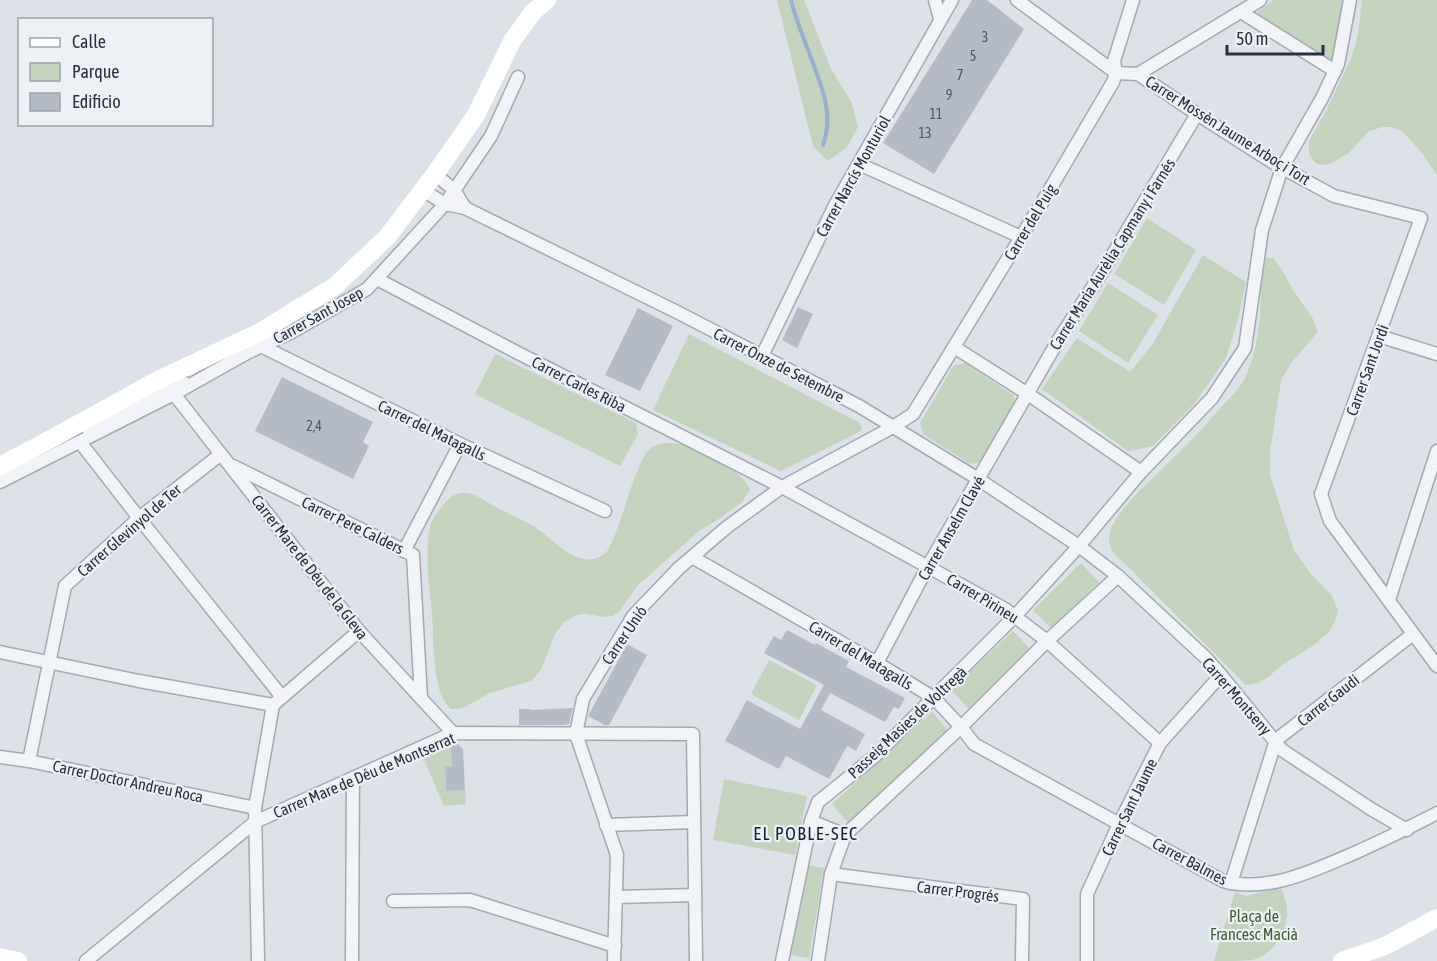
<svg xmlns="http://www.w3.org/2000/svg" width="1437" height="961" viewBox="0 0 1437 961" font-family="'Asap Condensed',sans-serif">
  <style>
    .green { fill: #c4d3be }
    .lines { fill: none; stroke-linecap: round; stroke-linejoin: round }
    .stream { stroke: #95b1cc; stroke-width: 4 }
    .building { fill: #b4bbc6 }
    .street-casing { stroke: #a2a9b3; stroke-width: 15 }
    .street { stroke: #f1f3f7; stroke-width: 12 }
    .secondary { stroke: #fff; stroke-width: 18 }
    .labels { text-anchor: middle; stroke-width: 4.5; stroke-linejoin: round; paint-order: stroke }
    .number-label { font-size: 14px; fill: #495362 }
    .street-label { font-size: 16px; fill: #253041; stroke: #edf1f6 }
    .park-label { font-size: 16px; fill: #3b5e32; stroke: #edf1f6 }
    .neighbourhood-label { font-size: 18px; letter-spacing: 1.5px; fill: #182131; stroke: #edf1f6 }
  </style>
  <rect width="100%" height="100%" fill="#dde2e9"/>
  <g class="green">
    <path d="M777,0H804L831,69L852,103L858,127L847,147L828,161L813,146Z"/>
    <path d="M1274,0H1343L1334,60L1330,63L1257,18V12Z"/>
    <path d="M1362,0H1437V175L1422,153L1404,133L1397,129L1390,127H1383L1369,131L1349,153L1331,163L1325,165L1317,164L1312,159L1309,153V141L1325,113L1352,56L1358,35Z"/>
    <path d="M1147,218L1196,250L1164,305L1114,274Z"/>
    <path d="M1203,255L1246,282L1238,320L1226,358L1195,403L1153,446L1136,450L1128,451L1042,389L1077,338L1130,372L1152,345Z"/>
    <path d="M1266,258H1273L1282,270L1293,290L1313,319L1318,332L1291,363L1281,381L1270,452V475L1294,550L1311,574L1332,596L1338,610L1336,619L1329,632L1314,645L1282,665L1267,678L1258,683L1246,685L1140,579C1131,566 1111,558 1109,541C1108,527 1121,511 1130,501C1139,490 1152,480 1162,469C1181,451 1199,433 1216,413C1226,402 1238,391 1245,378C1254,358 1259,334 1260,312C1261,294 1260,275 1266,258Z"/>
    <path d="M1108,283L1158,315L1128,363L1079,331Z"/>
    <path d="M689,334L860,423L862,428L861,431L781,471L653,410Z"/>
    <path d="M495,354L636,423L638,434L620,466L475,394Z"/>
    <path d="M965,363L1013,395L1016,406L982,462L970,464L923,434L920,423L953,366Z"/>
    <path d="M664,443C669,443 674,443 679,444C697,447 745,471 750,490L742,502L719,519L699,531L637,586L619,612L612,616L606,617L585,614L577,615L564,622L555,634L541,670L531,681L490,693L465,707L458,709H451C448,706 445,703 443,699C435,683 433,649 433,631C432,597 423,561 430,527C432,517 439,511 444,504C462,482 478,497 496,507C509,515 524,520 536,528C553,539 577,568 599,557C604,555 607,552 609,548C622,523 627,493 639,467C642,460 645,452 651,448C655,445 660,444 664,443Z"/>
    <path d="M1081,563L1099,582L1051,628L1033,610Z"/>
    <path d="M1013,631L1031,650L969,709L951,690Z"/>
    <path d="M769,660L817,685L799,720L751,694Z"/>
    <path d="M932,712L949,731L848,823L832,804Z"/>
    <path d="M450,744L452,766L445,767L446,791L465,790L466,804L444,806L422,755L443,745Z"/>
    <path d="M724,779L807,796L795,855L713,840Z"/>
    <path d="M806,865L824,868L809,958L791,955Z"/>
    <path d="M1281,887C1283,894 1287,903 1287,910C1288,931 1273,956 1252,960C1240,961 1227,961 1214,961L1235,892L1246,896Z"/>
  </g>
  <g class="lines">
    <path class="stream" d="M791,0C796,20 804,39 811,58C822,87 834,115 823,145"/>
  </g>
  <g class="building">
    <path d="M972,0H987L1024,29L934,174L883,143Z"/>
    <path d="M798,307L813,314L797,348L782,340Z"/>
    <path d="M638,308L673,326L640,391L605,375Z"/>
    <path d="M282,377L373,422L363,442L369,446L353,479L255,431Z"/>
    <path d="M787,630L815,645L816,643L849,661L846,667L905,698L899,709L894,707L885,722L830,693L821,710L865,734L856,751L847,746L829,779L786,756L779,769L725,741L747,700L800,729L824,685L764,653L774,636L781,640Z"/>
    <path d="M627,644L647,655L609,725H605L588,716Z"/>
    <path d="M573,708L569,724L565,725H519V709H530V710Z"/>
    <path d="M450,744H458L463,749L465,790L446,791L445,767L452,766Z"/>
  </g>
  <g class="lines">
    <g class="street-casing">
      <g id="street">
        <path d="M935,0L940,19"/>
        <path d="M1017,0L1116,73L1138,74L1197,114L1277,165L1334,196L1421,218L1321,494L1330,521L1437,666"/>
        <path d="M1241,12L1335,71"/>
        <path d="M1138,74L1260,0"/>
        <path d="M859,164L1021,237"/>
        <path d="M423,190L445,204L465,208L454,190L435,174"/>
        <path d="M465,208L675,311L859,406L975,477L1079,546L1118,576L1206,658L1221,675L1282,750L1371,809L1407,830"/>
        <path d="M377,279L520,354L782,487L1005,609L1047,641L1160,743"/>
        <path d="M1379,336L1437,354"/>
        <path d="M261,346L460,444L605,511"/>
        <path d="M954,347L1028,394L1141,472"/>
        <path d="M762,356L834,207L952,0"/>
        <path d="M174,394L359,631L453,733"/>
        <path d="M87,428L168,387L185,383"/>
        <path d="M80,442L139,518L282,697"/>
        <path d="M233,466L413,555L421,698"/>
        <path d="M0,482L174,394L247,353L292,332L367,289L445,204L491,136L518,77"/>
        <path d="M404,551L460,444"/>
        <path d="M692,557L877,663L934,698L961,727L974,744L1223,881C1268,894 1317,869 1359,851C1385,839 1411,827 1437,813"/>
        <path d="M1389,600L1437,451"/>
        <path d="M0,652L139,681L273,705"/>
        <path d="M877,663L928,566L1059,339L1101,274L1197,114"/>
        <path d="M0,757L29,761L255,808"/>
        <path d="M29,761L65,586L139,518L221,454"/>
        <path d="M811,821L845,835"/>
        <path d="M606,825L694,822"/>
        <path d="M831,874L1023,899L1022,961"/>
        <path d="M1231,883L1276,740L1413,634"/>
        <path d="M616,897L695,895"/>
        <path d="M393,901L470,900L615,946"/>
        <path d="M86,961L255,822L453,733L693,734L696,961"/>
        <path d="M258,961L255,808L273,705L359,631"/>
        <path d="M352,961L353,778"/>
        <path d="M614,961L617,855L576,734L583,699L633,616L679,568L727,527L782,487L893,427L913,414L1043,201L1113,82L1116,73L1114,61L1133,0"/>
        <path d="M782,961L811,821L818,802L875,756L1015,616L1079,546L1141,472L1212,398L1245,348L1262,230L1282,168L1322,98L1338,64L1350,0"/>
        <path d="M818,961L831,874L845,835L961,727L1047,641L1118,576"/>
        <path d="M1087,961V894L1119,824L1160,743L1221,675"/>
      </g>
    </g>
    <use href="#street" class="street"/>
    <g class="secondary">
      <path d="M0,466L51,439L154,382L260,332L335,286L387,237L435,174L476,115L512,41L533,12L547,0"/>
      <path d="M0,957L18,961"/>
      <path d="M1342,961L1385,946L1437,918"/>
    </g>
  </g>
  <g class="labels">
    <g class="number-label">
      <text x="985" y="42">3</text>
      <text x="973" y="61">5</text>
      <text x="960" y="80">7</text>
      <text x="949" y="100">9</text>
      <text x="936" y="119">11</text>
      <text x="925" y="138">13</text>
      <text x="314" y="431">2,4</text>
    </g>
    <g class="street-label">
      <text transform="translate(1228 130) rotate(32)" y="6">Carrer Mossèn Jaume Arboç i Tort</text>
      <text transform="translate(853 176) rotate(-61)" y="6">Carrer Narcís Monturiol</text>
      <text transform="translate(1030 222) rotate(-59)" y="6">Carrer del Puig</text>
      <text transform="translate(1112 254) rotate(-58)" y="6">Carrer Maria Aurèlia Capmany i Farnés</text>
      <text transform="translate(318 315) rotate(-29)" y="6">Carrer Sant Josep</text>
      <text transform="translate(779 365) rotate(27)" y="6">Carrer Onze de Setembre</text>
      <text transform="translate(1367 370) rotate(-70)" y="6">Carrer Sant Jordi</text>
      <text transform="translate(579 384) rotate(27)" y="6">Carrer Carles Riba</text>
      <text transform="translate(432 430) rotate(26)" y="6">Carrer del Matagalls</text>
      <text transform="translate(353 525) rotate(26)" y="6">Carrer Pere Calders</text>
      <text transform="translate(951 528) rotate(-60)" y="6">Carrer Anselm Clavé</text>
      <text transform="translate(129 530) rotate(-41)" y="6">Carrer Glevinyol de Ter</text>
      <text transform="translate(310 567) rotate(52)" y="6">Carrer Mare de Déu de la Gleva</text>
      <text transform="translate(983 598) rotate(31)" y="6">Carrer Pirineu</text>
      <text transform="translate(624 635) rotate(-56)" y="6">Carrer Unió</text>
      <text transform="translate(861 655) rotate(31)" y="6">Carrer del Matagalls</text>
      <text transform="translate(1237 696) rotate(49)" y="6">Carrer Montseny</text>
      <text transform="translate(1328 700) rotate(-38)" y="6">Carrer Gaudi</text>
      <text transform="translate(907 722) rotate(-43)" y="6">Passeig Masies de Voltregà</text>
      <text transform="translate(364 775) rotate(-23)" y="6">Carrer Mare de Déu de Montserrat</text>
      <text transform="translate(128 781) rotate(12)" y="6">Carrer Doctor Andreu Roca</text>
      <text transform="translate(1129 807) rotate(-64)" y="6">Carrer Sant Jaume</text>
      <text transform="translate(1190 861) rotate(28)" y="6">Carrer Balmes</text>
      <text transform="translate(958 891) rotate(7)" y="6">Carrer Progrés</text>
    </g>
    <g class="park-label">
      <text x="1254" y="922">Plaça de<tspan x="1254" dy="18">Francesc Macià</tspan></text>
    </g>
    <g class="neighbourhood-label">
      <text x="806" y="840">EL POBLE-SEC</text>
    </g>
  </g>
  <rect x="18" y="18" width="195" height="108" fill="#edf1f6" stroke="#9da4ae" stroke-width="1.5"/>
  <rect x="30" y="38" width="30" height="9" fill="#ffffff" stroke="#9da4ae" stroke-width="1.5"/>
  <text x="72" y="48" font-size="18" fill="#253041">Calle</text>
  <rect x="30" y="63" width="30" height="18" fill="#c4d3be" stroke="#9da4ae" stroke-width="1.5"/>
  <text x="72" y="78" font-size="18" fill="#253041">Parque</text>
  <rect x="30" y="93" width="30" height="18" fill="#b4bbc6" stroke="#9da4ae" stroke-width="1.5"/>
  <text x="72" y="108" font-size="18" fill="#253041">Edificio</text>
  <path d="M1227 45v9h96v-9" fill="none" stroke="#253041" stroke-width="3"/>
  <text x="1236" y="45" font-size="18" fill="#253041" stroke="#edf1f6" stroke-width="4.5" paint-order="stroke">50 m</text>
</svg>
